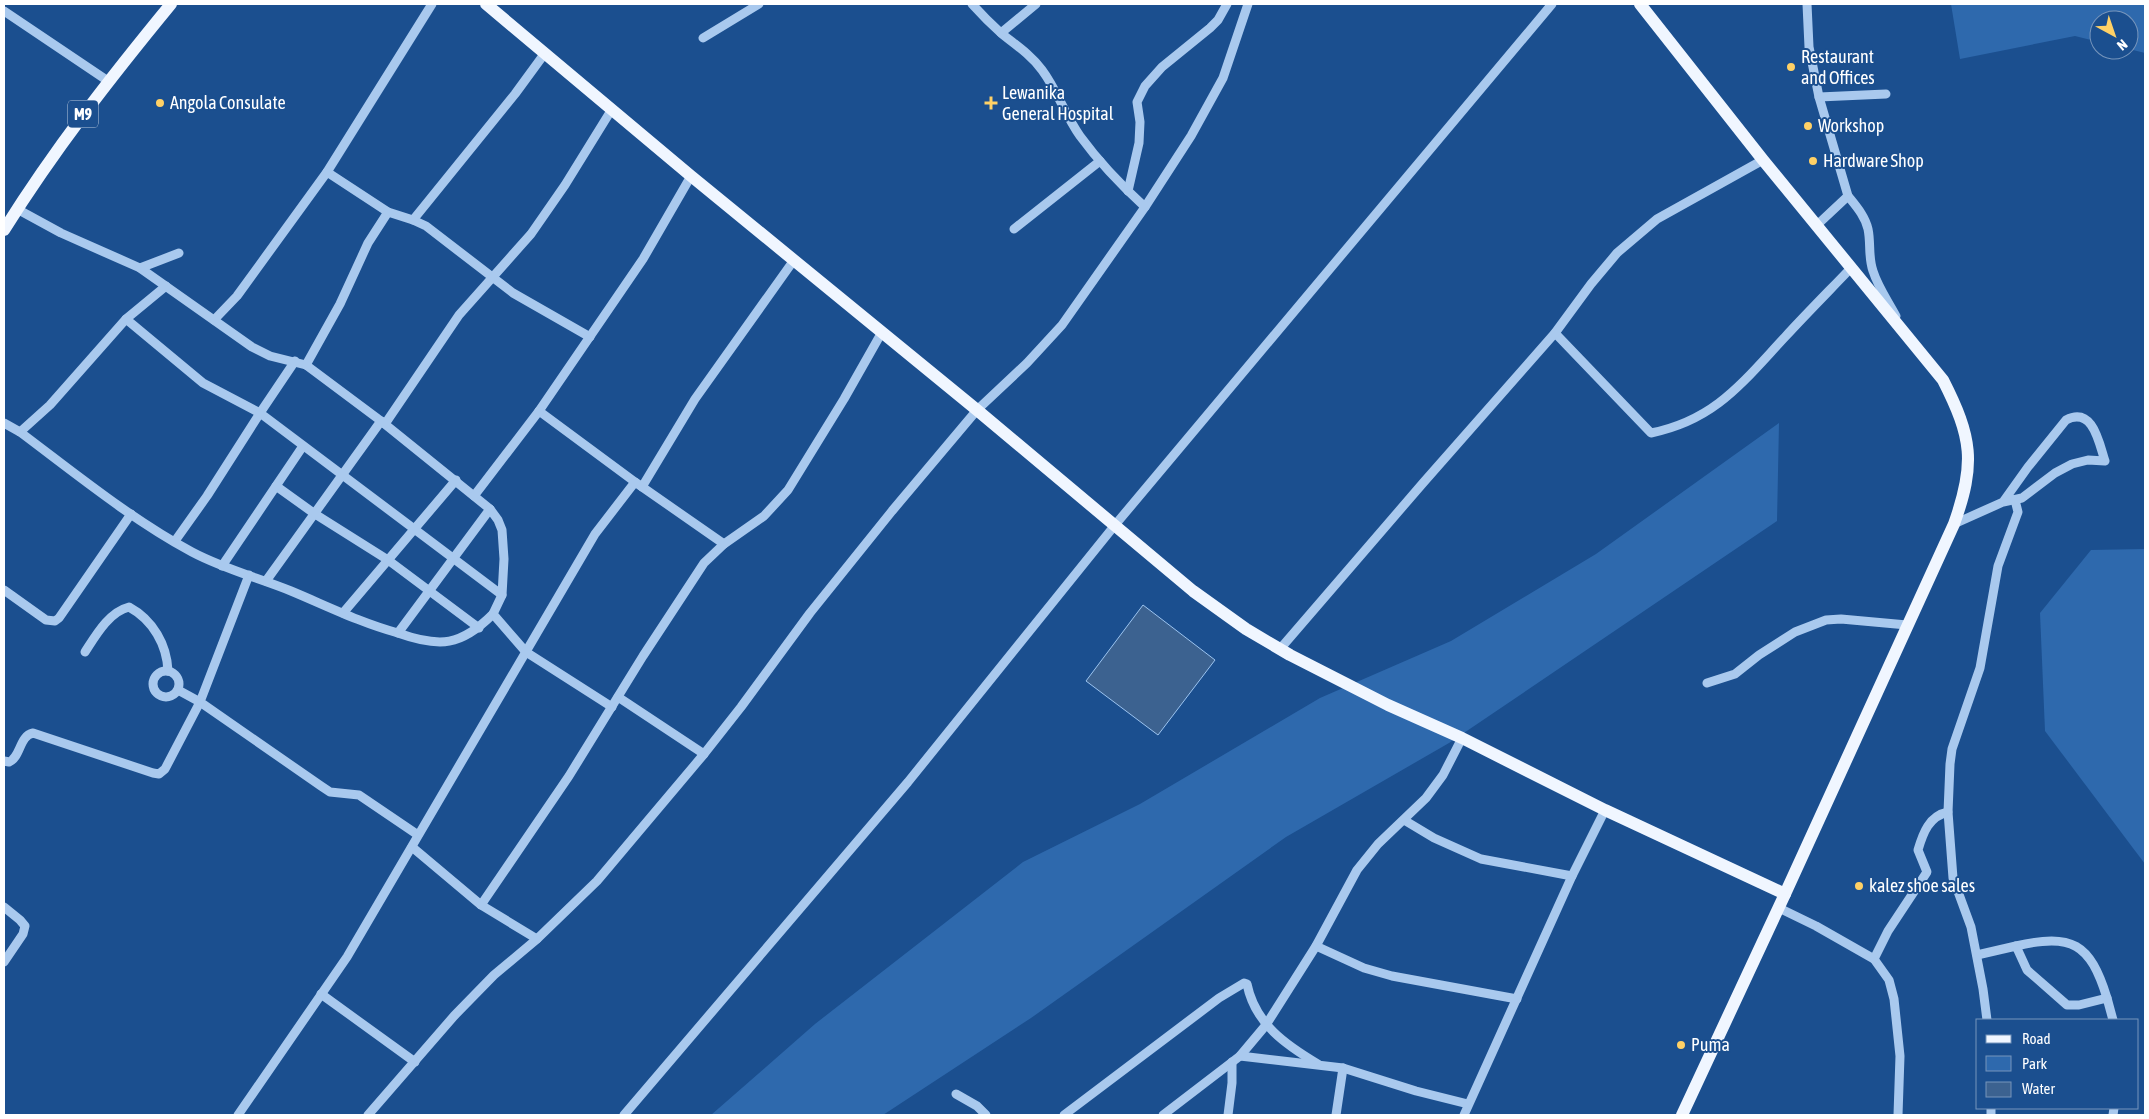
<svg xmlns="http://www.w3.org/2000/svg" width="2149" height="1119" viewBox="0 0 2149 1119" font-family="'Asap Condensed',sans-serif">
  <style>
    .green { fill: #2e69ad }
    .water { fill: #3c6290; stroke: #9cc4f0 }
    .lines { fill: none; stroke-linecap: round; stroke-linejoin: round }
    .minor { stroke: #a9c9ee; stroke-width: 9 }
    .major { stroke: #f0f6ff; stroke-width: 12 }
    .poi-dot { fill: #ffd166; stroke: #1b4f8f; stroke-width: 2 }
    .labels { text-anchor: middle; stroke-width: 4; stroke-linejoin: round; paint-order: stroke }
    .shield { fill: #1b4f8f; stroke: #bbcadd; stroke-width: 1 }
    .shield-label { font-size: 16px; font-weight: bold; fill: #fff }
    .poi-label { font-size: 18px; fill: #fff; stroke: #1b4f8f; text-anchor: start }
  </style>
  <rect width="100%" height="100%" fill="#1b4f8f"/>
  <g class="green">
    <path d="M1951,4H2145V53L2129,49V20H2099V42L2075,36L1960,59Z"/>
    <path d="M1779,423L1777,521L1449,743L1286,837L1031,1018L883,1115H711L815,1024L1023,862L1140,804L1320,698L1451,641L1596,554Z"/>
    <path d="M2145,549V864L2045,731L2040,613L2091,550Z"/>
  </g>
  <path class="water" d="M1143,605L1215,660L1158,735L1086,681Z"/>
  <g class="lines">
    <g class="minor">
      <path d="M972,4C981,14 992,25 1002,34C1016,45 1031,55 1042,70C1057,90 1065,115 1080,136C1099,162 1122,186 1145,207"/>
      <path d="M1807,4L1809,47L1819,97L1848,196L1817,225"/>
      <path d="M4,11L108,81"/>
      <path d="M1001,33L1036,4"/>
      <path d="M703,38L759,4"/>
      <path d="M1819,97L1886,94"/>
      <path d="M327,172L388,212L413,220L426,226L513,293L590,337"/>
      <path d="M1128,191L1139,143L1140,122L1137,102L1145,86L1162,67L1210,28L1218,20L1227,4"/>
      <path d="M1848,196C1856,206 1865,216 1868,229C1871,243 1868,257 1873,271C1878,287 1888,301 1896,316"/>
      <path d="M17,209L61,233L140,268L252,347L270,356L306,365L381,421L490,509L498,520L502,530L504,559L502,595L493,614L526,652L612,707"/>
      <path d="M413,220L515,94L545,53"/>
      <path d="M1014,229L1100,161"/>
      <path d="M140,268L179,253"/>
      <path d="M166,286L126,319L203,383L260,413L207,496L175,541"/>
      <path d="M214,320L237,296L327,172L432,4"/>
      <path d="M1555,333L1651,433C1715,420 1742,383 1785,337C1806,314 1829,291 1851,268"/>
      <path d="M295,361L260,413L502,595"/>
      <path d="M306,365L340,304L368,243L388,212"/>
      <path d="M539,411L635,482L724,544"/>
      <path d="M4,423L20,432C76,474 131,519 192,552C224,569 259,578 291,591C327,606 361,623 398,633L490,509"/>
      <path d="M385,424L459,315L531,234L565,185L612,109"/>
      <path d="M20,432L50,405L126,319"/>
      <path d="M276,486L315,514L388,560L479,628"/>
      <path d="M642,487L695,399L794,260"/>
      <path d="M474,496L539,411L643,259L691,176"/>
      <path d="M1954,524L2003,502L2028,467L2066,420C2093,406 2099,443 2105,461L2088,460L2072,464L2055,473L2022,498L2003,502"/>
      <path d="M222,566L303,446"/>
      <path d="M249,575L200,702L321,786L330,792L359,795L418,835"/>
      <path d="M266,581L381,421"/>
      <path d="M4,590L46,620L55,621L59,618L131,514"/>
      <path d="M343,613L456,480"/>
      <path d="M398,633C440,648 461,646 493,614"/>
      <path d="M1280,649L1423,483L1555,333L1591,284L1617,253L1657,219L1763,160"/>
      <path d="M85,652C96,635 109,612 129,607C153,620 167,645 168,671"/>
      <circle cx="166" cy="684" r="13"/>
      <path d="M1707,683L1735,674L1759,655L1795,632L1826,620L1841,619L1907,625"/>
      <path d="M618,697L704,754"/>
      <path d="M4,761L9,762C21,757 19,736 33,733L153,773L159,774L165,769L200,702L178,690"/>
      <path d="M1404,820L1434,838L1481,859L1572,876"/>
      <path d="M412,847L481,905L537,939"/>
      <path d="M481,905L569,776L643,656L704,563L724,544L764,516L788,490L844,399L882,332"/>
      <path d="M4,907L20,920L25,926L23,934L4,962"/>
      <path d="M1779,908L1816,926L1874,959L1889,980L1894,999L1900,1056L1898,1115"/>
      <path d="M1316,946L1364,968L1392,976L1517,999"/>
      <path d="M2016,946C2072,933 2090,943 2107,998"/>
      <path d="M1977,955L2016,946L2027,970L2067,1005H2079L2107,998L2113,1020"/>
      <path d="M1874,959L1888,931L1927,872L1918,850C1923,833 1929,816 1948,812"/>
      <path d="M321,994L415,1062"/>
      <path d="M1987,1020L1983,989L1971,927L1953,878L1948,812L1950,764L1952,749L1980,668L1998,566L2018,512L2015,500"/>
      <path d="M1240,1056L1343,1068L1416,1091L1468,1104"/>
      <path d="M956,1094L977,1106L986,1115"/>
      <path d="M238,1115L347,957L595,534L635,482"/>
      <path d="M368,1115L454,1016L494,975L537,939L597,881L704,754L741,707L810,613L892,511L977,410L1027,363L1062,325L1145,207L1191,136L1223,78L1248,4"/>
      <path d="M624,1115L908,782L1115,525L1552,4"/>
      <path d="M1064,1115L1219,998L1244,983L1247,984C1255,1024 1286,1045 1318,1064"/>
      <path d="M1163,1115L1240,1056L1266,1025L1316,946L1357,870L1378,844L1426,798L1443,775L1462,738"/>
      <path d="M1228,1115L1232,1083V1062"/>
      <path d="M1336,1115L1343,1068"/>
      <path d="M1464,1115L1572,876L1605,810"/>
      <path d="M1991,1115V1108"/>
      <path d="M2113,1115L2114,1108"/>
    </g>
    <g class="major">
      <path d="M486,4L691,176L977,410L1193,591L1246,629L1290,655L1388,705L1462,738L1605,810L1785,894"/>
      <path d="M1640,4L1763,160L1943,380C1972,437 1976,463 1954,524L1785,894L1682,1115"/>
      <path d="M4,230C54,150 111,77 171,4"/>
    </g>
  </g>
  <g class="poi-dot">
    <circle cx="1791" cy="67" r="5"/>
    <circle cx="160" cy="103" r="5"/>
    <path d="M988.5 95.5h5v5h5v5h-5v5h-5v-5h-5v-5h5z"/>
    <circle cx="1808" cy="126" r="5"/>
    <circle cx="1813" cy="161" r="5"/>
    <circle cx="1859" cy="886" r="5"/>
    <circle cx="1681" cy="1045" r="5"/>
  </g>
  <g class="labels">
    <rect class="shield" x="68" y="100.5" width="30" height="27" rx="4"/>
    <g class="shield-label">
      <text x="83" y="120">M9</text>
    </g>
    <g class="poi-label">
      <text x="1801" y="63">Restaurant<tspan x="1801" dy="21">and Offices</tspan></text>
      <text x="1002" y="99">Lewanika<tspan x="1002" dy="21">General Hospital</tspan></text>
      <text x="170" y="109">Angola Consulate</text>
      <text x="1818" y="132">Workshop</text>
      <text x="1823" y="167">Hardware Shop</text>
      <text x="1869" y="892">kalez shoe sales</text>
      <text x="1691" y="1051">Puma</text>
    </g>
  </g>
  <rect width="2149" height="1119" fill="none" stroke="#ffffff" stroke-width="10"/>
  <rect x="1976" y="1019" width="162" height="90" fill="#1b4f8f" stroke="#7695bc"/>
  <rect x="1986" y="1035" width="25" height="8" fill="#f0f6ff" stroke="#7695bc"/>
  <text x="2022" y="1044" font-size="15" fill="#ffffff">Road</text>
  <rect x="1986" y="1056" width="25" height="15" fill="#2e69ad" stroke="#7695bc"/>
  <text x="2022" y="1069" font-size="15" fill="#ffffff">Park</text>
  <rect x="1986" y="1082" width="25" height="15" fill="#3c6290" stroke="#7695bc"/>
  <text x="2022" y="1094" font-size="15" fill="#ffffff">Water</text>
  <g transform="translate(2114 35) rotate(140)"><circle r="24" fill="#1b4f8f" stroke="#7695bc"/>
  <path d="M0-4L9 19L0 12L-9 19Z" fill="#ffd166"/>
  <text y="-8" font-size="14" font-weight="bold" text-anchor="middle" fill="#ffffff">N</text>
  </g>
</svg>
